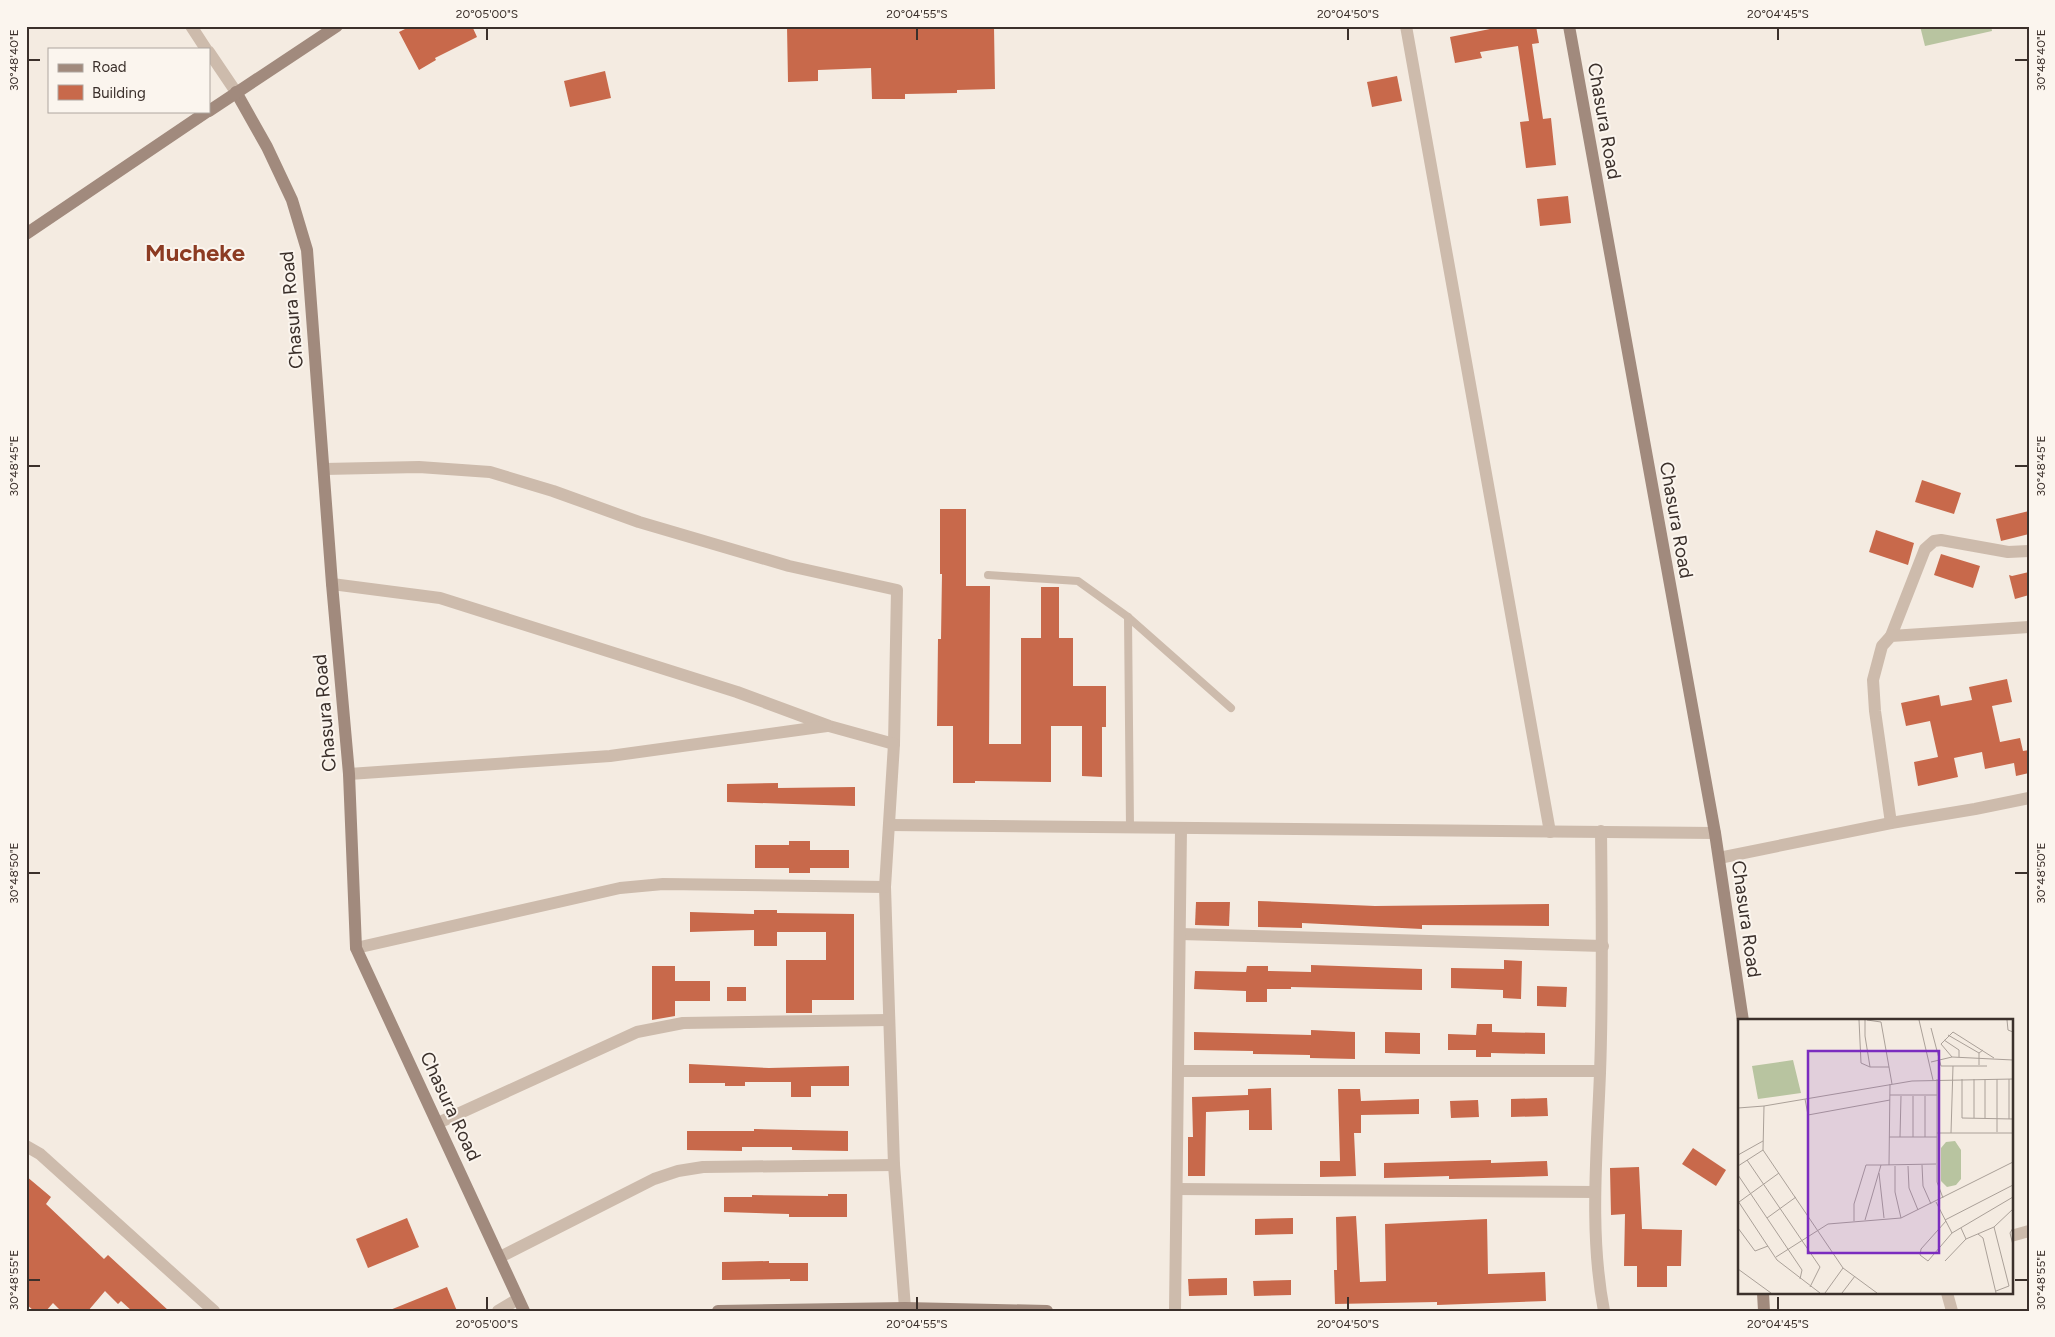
<svg xmlns="http://www.w3.org/2000/svg" width="2055" height="1337" viewBox="0 0 2055 1337" font-family="Figtree,sans-serif">
  <style>
    .green { fill: #b8c4a0 }
    .building { fill: #c8694b }
    .lines { fill: none; stroke-linecap: round; stroke-linejoin: round }
    .lane { stroke: #cdbbac; stroke-width: 8 }
    .street { stroke: #cdbbac; stroke-width: 12 }
    .secondary { stroke: #a18a7d; stroke-width: 12 }
    .ticks { fill: none; stroke: #3b302b; stroke-width: 2 }
    .labels { text-anchor: middle; stroke-width: 4; stroke-linejoin: round; paint-order: stroke }
    .street-label { font-size: 19px; fill: #3b302b; stroke: #fbf5ee }
    .district-label { font-size: 24px; font-weight: bold; fill: #8c3b22; stroke: #fbf5ee }
    .inset-road { fill: none; stroke: #aaa098; stroke-width: 1 }
    .view { fill: #7b2cbf; fill-opacity: 0.15; stroke: #7b2cbf; stroke-width: 2.5 }
    .inset-edge { fill: none; stroke: #3b302b; stroke-width: 2.5 }
    .neatline { fill: none; stroke: #3b302b; stroke-width: 2 }
    .ticks-label { font-size: 12px; text-anchor: middle; fill: #3b302b }
  </style>
  <rect width="100%" height="100%" fill="#f4ebe1"/>
  <path class="green" d="M1920,26H1991L1992,31L1925,46Z"/>
  <g class="building">
    <path d="M411,26H472L477,37L435,58L436,60L419,70L399,32Z"/>
    <path d="M787,26L994,27L995,89L957,90V93L905,94V99H872L871,68L818,70V81L788,82Z"/>
    <path d="M1490,26H1536L1539,43L1532,44L1543,119L1551,118L1556,165L1526,168L1520,122L1529,121L1518,46L1480,52L1482,58L1455,63L1450,37L1490,29Z"/>
    <path d="M605,71L611,98L570,107L564,81Z"/>
    <path d="M1397,76L1402,101L1372,107L1367,82Z"/>
    <path d="M1568,196L1571,223L1540,226L1537,199Z"/>
    <path d="M1922,480L1961,493L1954,514L1915,502Z"/>
    <path d="M940,509H966V586H990L989,744H1021V638H1041V587H1059V638H1073V686H1106V727H1102V777L1082,776V726H1051V782L975,781V783H953V726H937L938,639H941L942,574H940Z"/>
    <path d="M2029,511V534L2001,541L1996,519Z"/>
    <path d="M1876,530L1914,543L1908,565L1869,552Z"/>
    <path d="M1941,554L1980,566L1973,588L1934,575Z"/>
    <path d="M2029,572V595L2015,599L2009,575L2012,576Z"/>
    <path d="M2007,679L2012,702L1992,706L2000,742L2020,738L2023,751L2029,750V773L2016,776L2014,763L1985,769L1982,752L1954,758L1958,777L1918,786L1914,762L1938,757L1930,721L1906,726L1901,703L1939,695L1941,706L1972,700L1969,687Z"/>
    <path d="M778,783V788L855,787V806L727,802V784Z"/>
    <path d="M789,841H810V850H849V868H810V873H789V868H755V845H789Z"/>
    <path d="M1258,901L1375,906L1549,904V926L1422,925V929L1302,923V928L1258,927Z"/>
    <path d="M1196,902H1230L1229,926L1195,925Z"/>
    <path d="M754,910H777V913L854,914V1000H812V1013H786V960H826V932H777V946H754V930L690,932V912L754,914Z"/>
    <path d="M1504,960L1522,961L1521,999L1503,998V990L1451,988V968L1504,969Z"/>
    <path d="M1311,965L1422,969V990L1291,987V989H1267V1002H1246V991L1194,989L1195,971L1246,972L1247,966H1268V971L1311,972Z"/>
    <path d="M652,966H675V981H710V1001H675V1016L652,1020Z"/>
    <path d="M1537,986L1567,987L1566,1007L1537,1006Z"/>
    <rect x="727" y="987" width="19" height="14"/>
    <path d="M1477,1024H1492V1032L1545,1033V1054L1491,1053V1057H1476V1050H1448V1034L1476,1035Z"/>
    <path d="M1311,1030L1355,1032V1059L1310,1058V1055L1253,1054V1051L1194,1050V1032L1311,1035Z"/>
    <path d="M1385,1032L1420,1033V1054L1385,1053Z"/>
    <path d="M689,1064L769,1068L849,1066V1086H811V1097H791V1082H745V1086H725V1083H689Z"/>
    <path d="M1271,1088L1272,1130H1249V1110L1206,1112L1205,1176H1188V1137H1193L1192,1097L1248,1095V1089Z"/>
    <path d="M1338,1089H1360L1361,1101L1419,1099V1114L1361,1115V1133H1354L1356,1176L1320,1177V1161H1340Z"/>
    <path d="M1547,1098L1548,1116L1511,1117V1099Z"/>
    <path d="M1478,1100L1479,1117L1451,1118L1450,1101Z"/>
    <path d="M754,1129L848,1131V1151L792,1150V1147H742V1151L687,1150V1131H754Z"/>
    <path d="M1693,1148L1726,1170L1716,1186L1682,1164Z"/>
    <path d="M1491,1160V1163L1547,1161L1548,1176L1449,1179V1176L1384,1178V1163Z"/>
    <path d="M1639,1167L1642,1229L1682,1230L1681,1266H1667V1287H1637V1266H1624L1625,1214L1611,1215L1610,1168Z"/>
    <path d="M26,1176L51,1197L46,1204L104,1259L108,1255L169,1311H132L121,1301L118,1304L105,1291L88,1311H61L53,1303L46,1311H34L26,1304Z"/>
    <path d="M828,1194H847V1217H789V1214L724,1212V1197H752V1195L828,1196Z"/>
    <path d="M1356,1216L1360,1282L1386,1281L1385,1224L1487,1219L1488,1274L1545,1272L1546,1301L1437,1305V1302L1335,1304L1334,1270H1337L1336,1217Z"/>
    <path d="M407,1218L419,1247L368,1268L356,1239Z"/>
    <path d="M1293,1218V1234L1255,1235V1219Z"/>
    <path d="M769,1261V1263H808V1281H790V1279L722,1280V1262Z"/>
    <path d="M1227,1278V1295L1189,1296L1188,1279Z"/>
    <path d="M1291,1280V1295L1254,1296L1253,1281Z"/>
    <path d="M447,1287L457,1311H391L390,1310Z"/>
  </g>
  <g class="lines">
    <g class="lane">
      <path d="M988,575L1078,581L1128,617L1231,708"/>
      <path d="M1128,617L1130,827"/>
    </g>
    <g class="street">
      <path d="M191,26L206,49"/>
      <path d="M1406,26L1550,832"/>
      <path d="M209,52L236,92"/>
      <path d="M324,469L419,467L490,472L553,491L639,522L789,566L897,590L894,744"/>
      <path d="M332,584L440,598L737,692L829,726L894,744L885,887L894,1165L905,1308"/>
      <path d="M1891,636L1925,549L1934,541L1941,540L2008,552L2029,551"/>
      <path d="M349,774L610,756L827,726"/>
      <path d="M1891,823L1875,711L1873,680L1882,646L1891,636L2029,627"/>
      <path d="M889,825L1715,833"/>
      <path d="M1601,831C1602,912 1603,993 1600,1073C1597,1152 1589,1233 1604,1311"/>
      <path d="M1719,858L1891,823L1975,809L2029,798"/>
      <path d="M1180,934L1603,946"/>
      <path d="M356,948L620,888L663,884L885,887"/>
      <path d="M1178,1071H1600"/>
      <path d="M438,1123L637,1032L683,1023L889,1020"/>
      <path d="M26,1146L40,1154L214,1311"/>
      <path d="M1177,1189L1595,1192"/>
      <path d="M2011,1236L2029,1231"/>
      <path d="M500,1257L654,1179L678,1171L703,1167L894,1165"/>
      <path d="M1947,1293L1952,1311"/>
      <path d="M498,1311L518,1299"/>
      <path d="M1175,1311L1181,829"/>
    </g>
    <g class="secondary">
      <path d="M1569,26L1715,833L1743,1021"/>
      <path d="M236,92L267,147L292,200L307,250L332,584L349,774L356,948L524,1311"/>
      <path d="M209,111L337,26"/>
      <path d="M26,234L208,111"/>
      <path d="M1763,1293L1764,1311"/>
      <path d="M718,1311L905,1308L1047,1311"/>
    </g>
  </g>
  <path class="ticks" d="M487,28V40M917,28V40M1348,28V40M1778,28V40M28,60H40M2015,60H2028M28,466H40M2015,466H2028M28,873H40M2015,873H2028M28,1280H40M2015,1280H2028M487,1297V1310M917,1297V1310M1348,1297V1310M1778,1297V1310"/>
  <g class="labels">
    <g class="street-label">
      <text transform="translate(1605 121) rotate(80)" y="7">Chasura Road</text>
      <text transform="translate(291 310) rotate(-95)" y="7">Chasura Road</text>
      <text transform="translate(1677 520) rotate(80)" y="7">Chasura Road</text>
      <text transform="translate(324 713) rotate(-95)" y="7">Chasura Road</text>
      <text transform="translate(1747 919) rotate(82)" y="7">Chasura Road</text>
      <text transform="translate(451 1106) rotate(65)" y="7">Chasura Road</text>
    </g>
    <g class="district-label">
      <text x="195" y="261">Mucheke</text>
    </g>
  </g>
  <g transform="translate(1738 1019)">
    <rect width="275" height="275" fill="#f4ebe1"/>
    <path d="M55,41L63,74L20,80L14,47ZM217,122L223,131V160L218,166L209,168L203,162V129L208,123Z" fill="#b8c4a0"/>
    <path class="inset-road" d="M121,1L123,44L132,48M127,1V17L132,48H151M129,1L143,3L154,65M181,1L195,61M269,1L270,11L275,13M193,9L203,47H249M210,16L241,34M206,21L221,31V38M214,38L203,25L215,13L256,39M193,43L214,38L275,41M241,46V34L245,31M199,60V163L205,179M224,60V99L275,100M247,60V99M259,60V113M271,60V100M152,76H199M67,80L70,96L152,81M0,89L26,87M236,99V60M199,114H275M213,114L215,47M151,118H199M162,118L163,77M175,118V77M187,118V77M0,136L25,122M9,141L82,248L72,268M151,146L152,65M184,146L185,167L193,185M0,147L25,131M157,147V173L163,199M170,147L171,169L180,191M141,154L146,199M0,156L64,251L62,260M0,182L39,241L82,274M1,183L41,154M198,183L214,214L275,178M29,199L58,178M127,201L143,146L198,145M207,201L275,166M116,202V185L128,146H143M208,202L183,230L182,236L190,242L214,214M256,208L271,267L258,272M0,209L17,232L30,227M223,209L228,220L256,208L275,190M275,209L272,214L275,226M240,215L245,219L258,274M38,238L90,205L163,199L275,143M207,242L228,220M0,250L33,274M87,274L105,249M104,274L117,257M139,274L105,249L25,131L26,87L174,62L275,60"/>
    <path class="view" d="M70,32H201V234H70Z"/>
    <rect width="275" height="275" class="inset-edge"/>
  </g>
  <rect width="2055" height="1337" fill="none" stroke="#fbf5ee" stroke-width="55"/>
  <rect x="48" y="48" width="162" height="65" fill="#fbf5ee" stroke="#aea6a0"/>
  <rect x="58" y="64" width="25" height="8" fill="#a18a7d" stroke="#aea6a0"/>
  <text x="92" y="72" font-size="15" fill="#3b302b">Road</text>
  <rect x="58" y="85" width="25" height="15" fill="#c8694b" stroke="#aea6a0"/>
  <text x="92" y="98" font-size="15" fill="#3b302b">Building</text>
  <rect x="28" y="28" width="2000" height="1282" class="neatline"/>
  <g class="ticks-label">
    <text x="487" y="18">20°05'00"S</text>
    <text x="917" y="18">20°04'55"S</text>
    <text x="1348" y="18">20°04'50"S</text>
    <text x="1778" y="18">20°04'45"S</text>
    <text transform="translate(2041 60) rotate(-90)" y="4">30°48'40"E</text>
    <text transform="translate(14 60) rotate(-90)" y="4">30°48'40"E</text>
    <text transform="translate(2041 466) rotate(-90)" y="4">30°48'45"E</text>
    <text transform="translate(14 466) rotate(-90)" y="4">30°48'45"E</text>
    <text transform="translate(2041 873) rotate(-90)" y="4">30°48'50"E</text>
    <text transform="translate(14 873) rotate(-90)" y="4">30°48'50"E</text>
    <text transform="translate(14 1280) rotate(-90)" y="4">30°48'55"E</text>
    <text transform="translate(2041 1280) rotate(-90)" y="4">30°48'55"E</text>
    <text x="487" y="1328">20°05'00"S</text>
    <text x="917" y="1328">20°04'55"S</text>
    <text x="1348" y="1328">20°04'50"S</text>
    <text x="1778" y="1328">20°04'45"S</text>
  </g>
</svg>
